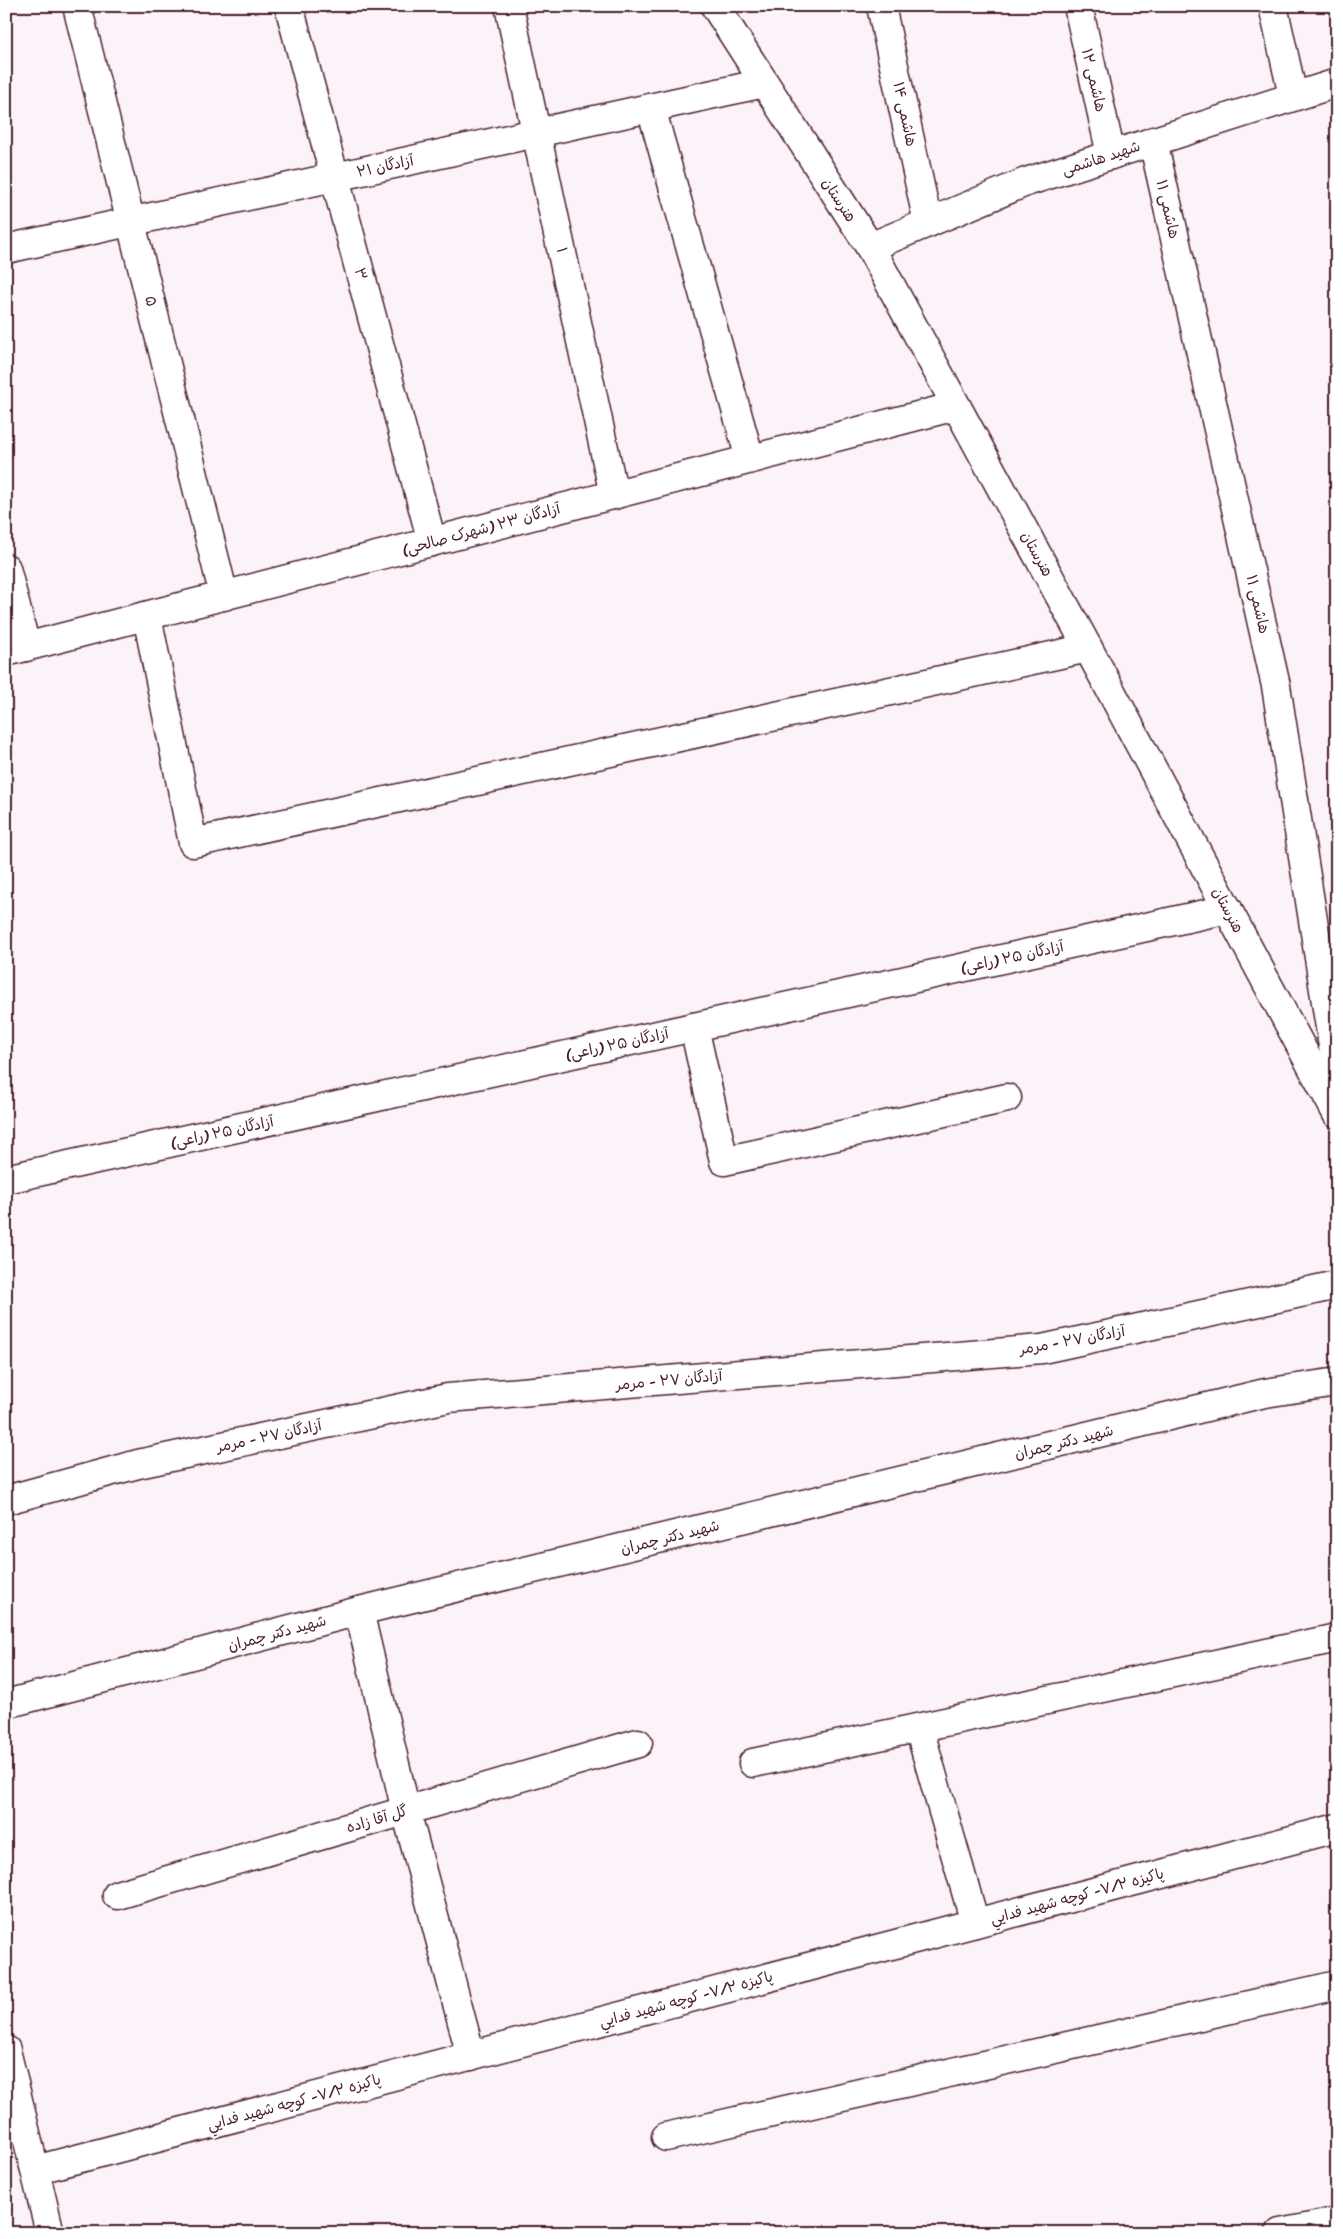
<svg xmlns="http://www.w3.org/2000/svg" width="1343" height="2239" viewBox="0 0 1343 2239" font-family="Sriracha,'Playpen Sans Arabic',sans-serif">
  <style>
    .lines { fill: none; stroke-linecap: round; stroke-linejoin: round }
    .minor-casing { stroke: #4a1f2b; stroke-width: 31 }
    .tertiary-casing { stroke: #4a1f2b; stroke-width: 31 }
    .minor { stroke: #fff; stroke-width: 28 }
    .tertiary { stroke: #fff; stroke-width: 28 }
    .labels { text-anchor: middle; stroke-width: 4.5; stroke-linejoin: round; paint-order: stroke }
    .street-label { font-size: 15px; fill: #4a1f2b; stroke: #fff }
  </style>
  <rect width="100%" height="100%" fill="#fcf2f9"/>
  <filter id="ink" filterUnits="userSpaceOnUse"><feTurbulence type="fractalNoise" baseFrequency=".02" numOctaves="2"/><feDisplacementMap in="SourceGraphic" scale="10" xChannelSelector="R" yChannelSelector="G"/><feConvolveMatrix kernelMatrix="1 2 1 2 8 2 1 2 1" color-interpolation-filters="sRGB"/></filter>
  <g filter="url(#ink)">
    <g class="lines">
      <g class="minor-casing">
        <g id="minor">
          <path d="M77,6L224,596"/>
          <path d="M289,6L432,542"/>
          <path d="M509,6L614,495"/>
          <path d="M715,6L870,247L1088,648L1337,1114"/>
          <path d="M881,6L928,223"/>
          <path d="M1078,6L1111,155"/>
          <path d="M1273,6L1293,96"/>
          <path d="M651,108L750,459"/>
          <path d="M1153,141L1276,686L1337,1072"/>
          <path d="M870,247L1026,182L1337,83"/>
          <path d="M6,249L764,83"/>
          <path d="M6,568L26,647"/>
          <path d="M147,616L193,843L1088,648"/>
          <path d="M6,652L956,406"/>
          <path d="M694,1027L724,1161L1007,1098"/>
          <path d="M6,1179L1228,909"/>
          <path d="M6,1500L138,1464L448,1398L1042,1349L1337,1285"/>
          <path d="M359,1611L406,1811L471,2056"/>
          <path d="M919,1728L975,1923"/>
          <path d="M753,1763L1337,1638"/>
          <path d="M117,1895L638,1743"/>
          <path d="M666,2137L1337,1985"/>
          <path d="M35,2170L1337,1828"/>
          <path d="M1280,2233L1337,2222"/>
        </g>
      </g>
      <g class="tertiary-casing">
        <g id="tertiary">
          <path d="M6,1704L359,1611L1265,1393L1337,1382"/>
          <path d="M6,2050L50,2233"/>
        </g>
      </g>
      <use href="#minor" class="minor"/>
      <use href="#tertiary" class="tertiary"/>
    </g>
  </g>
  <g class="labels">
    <g class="street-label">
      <text transform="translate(1094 80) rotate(77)" y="5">هاشمی ۱۲</text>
      <text transform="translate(905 114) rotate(78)" y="5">هاشمی ۱۴</text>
      <text transform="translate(1101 158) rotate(-18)" y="5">شهید هاشمی</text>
      <text transform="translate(385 166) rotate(-12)" y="5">آزادگان ۲۱</text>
      <text transform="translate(839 200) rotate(57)" y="5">هنرستان</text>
      <text transform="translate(1168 209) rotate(77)" y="5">هاشمی ۱۱</text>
      <text transform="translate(562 250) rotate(78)" y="5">۱</text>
      <text transform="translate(361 274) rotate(75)" y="5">۳</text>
      <text transform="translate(151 301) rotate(76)" y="5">۵</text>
      <text transform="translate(481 529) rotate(-15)" y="5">آزادگان ۲۳ (شهرک صالحی)</text>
      <text transform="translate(1037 554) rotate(61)" y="5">هنرستان</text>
      <text transform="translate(1258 604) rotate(77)" y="5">هاشمی ۱۱</text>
      <text transform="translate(1228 910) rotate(62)" y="5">هنرستان</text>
      <text transform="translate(1012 957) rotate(-12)" y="5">آزادگان ۲۵ (راعی)</text>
      <text transform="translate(617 1044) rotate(-12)" y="5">آزادگان ۲۵ (راعی)</text>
      <text transform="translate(222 1132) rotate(-12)" y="5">آزادگان ۲۵ (راعی)</text>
      <text transform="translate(1072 1340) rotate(-10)" y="5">آزادگان ۲۷ - مرمر</text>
      <text transform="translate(669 1380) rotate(-5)" y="5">آزادگان ۲۷ - مرمر</text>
      <text transform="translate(269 1436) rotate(-12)" y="5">آزادگان ۲۷ - مرمر</text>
      <text transform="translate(1064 1442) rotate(-14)" y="5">شهید دکتر چمران</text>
      <text transform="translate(670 1537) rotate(-14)" y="5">شهید دکتر چمران</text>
      <text transform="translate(277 1633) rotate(-15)" y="5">شهید دکتر چمران</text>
      <text transform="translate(377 1819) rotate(-16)" y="5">گل آقا زاده</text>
      <text transform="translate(1077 1896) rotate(-15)" y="5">پاکیزه ۷/۲- كوچه شهيد فدايي</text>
      <text transform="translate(686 1999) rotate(-15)" y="5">پاکیزه ۷/۲- كوچه شهيد فدايي</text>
      <text transform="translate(294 2102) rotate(-15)" y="5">پاکیزه ۷/۲- كوچه شهيد فدايي</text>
    </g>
  </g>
  <rect width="1343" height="2239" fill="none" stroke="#fff" stroke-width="25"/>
  <rect x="12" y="12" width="1318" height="2214" fill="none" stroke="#4a1f2b" stroke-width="2" filter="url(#ink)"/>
</svg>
